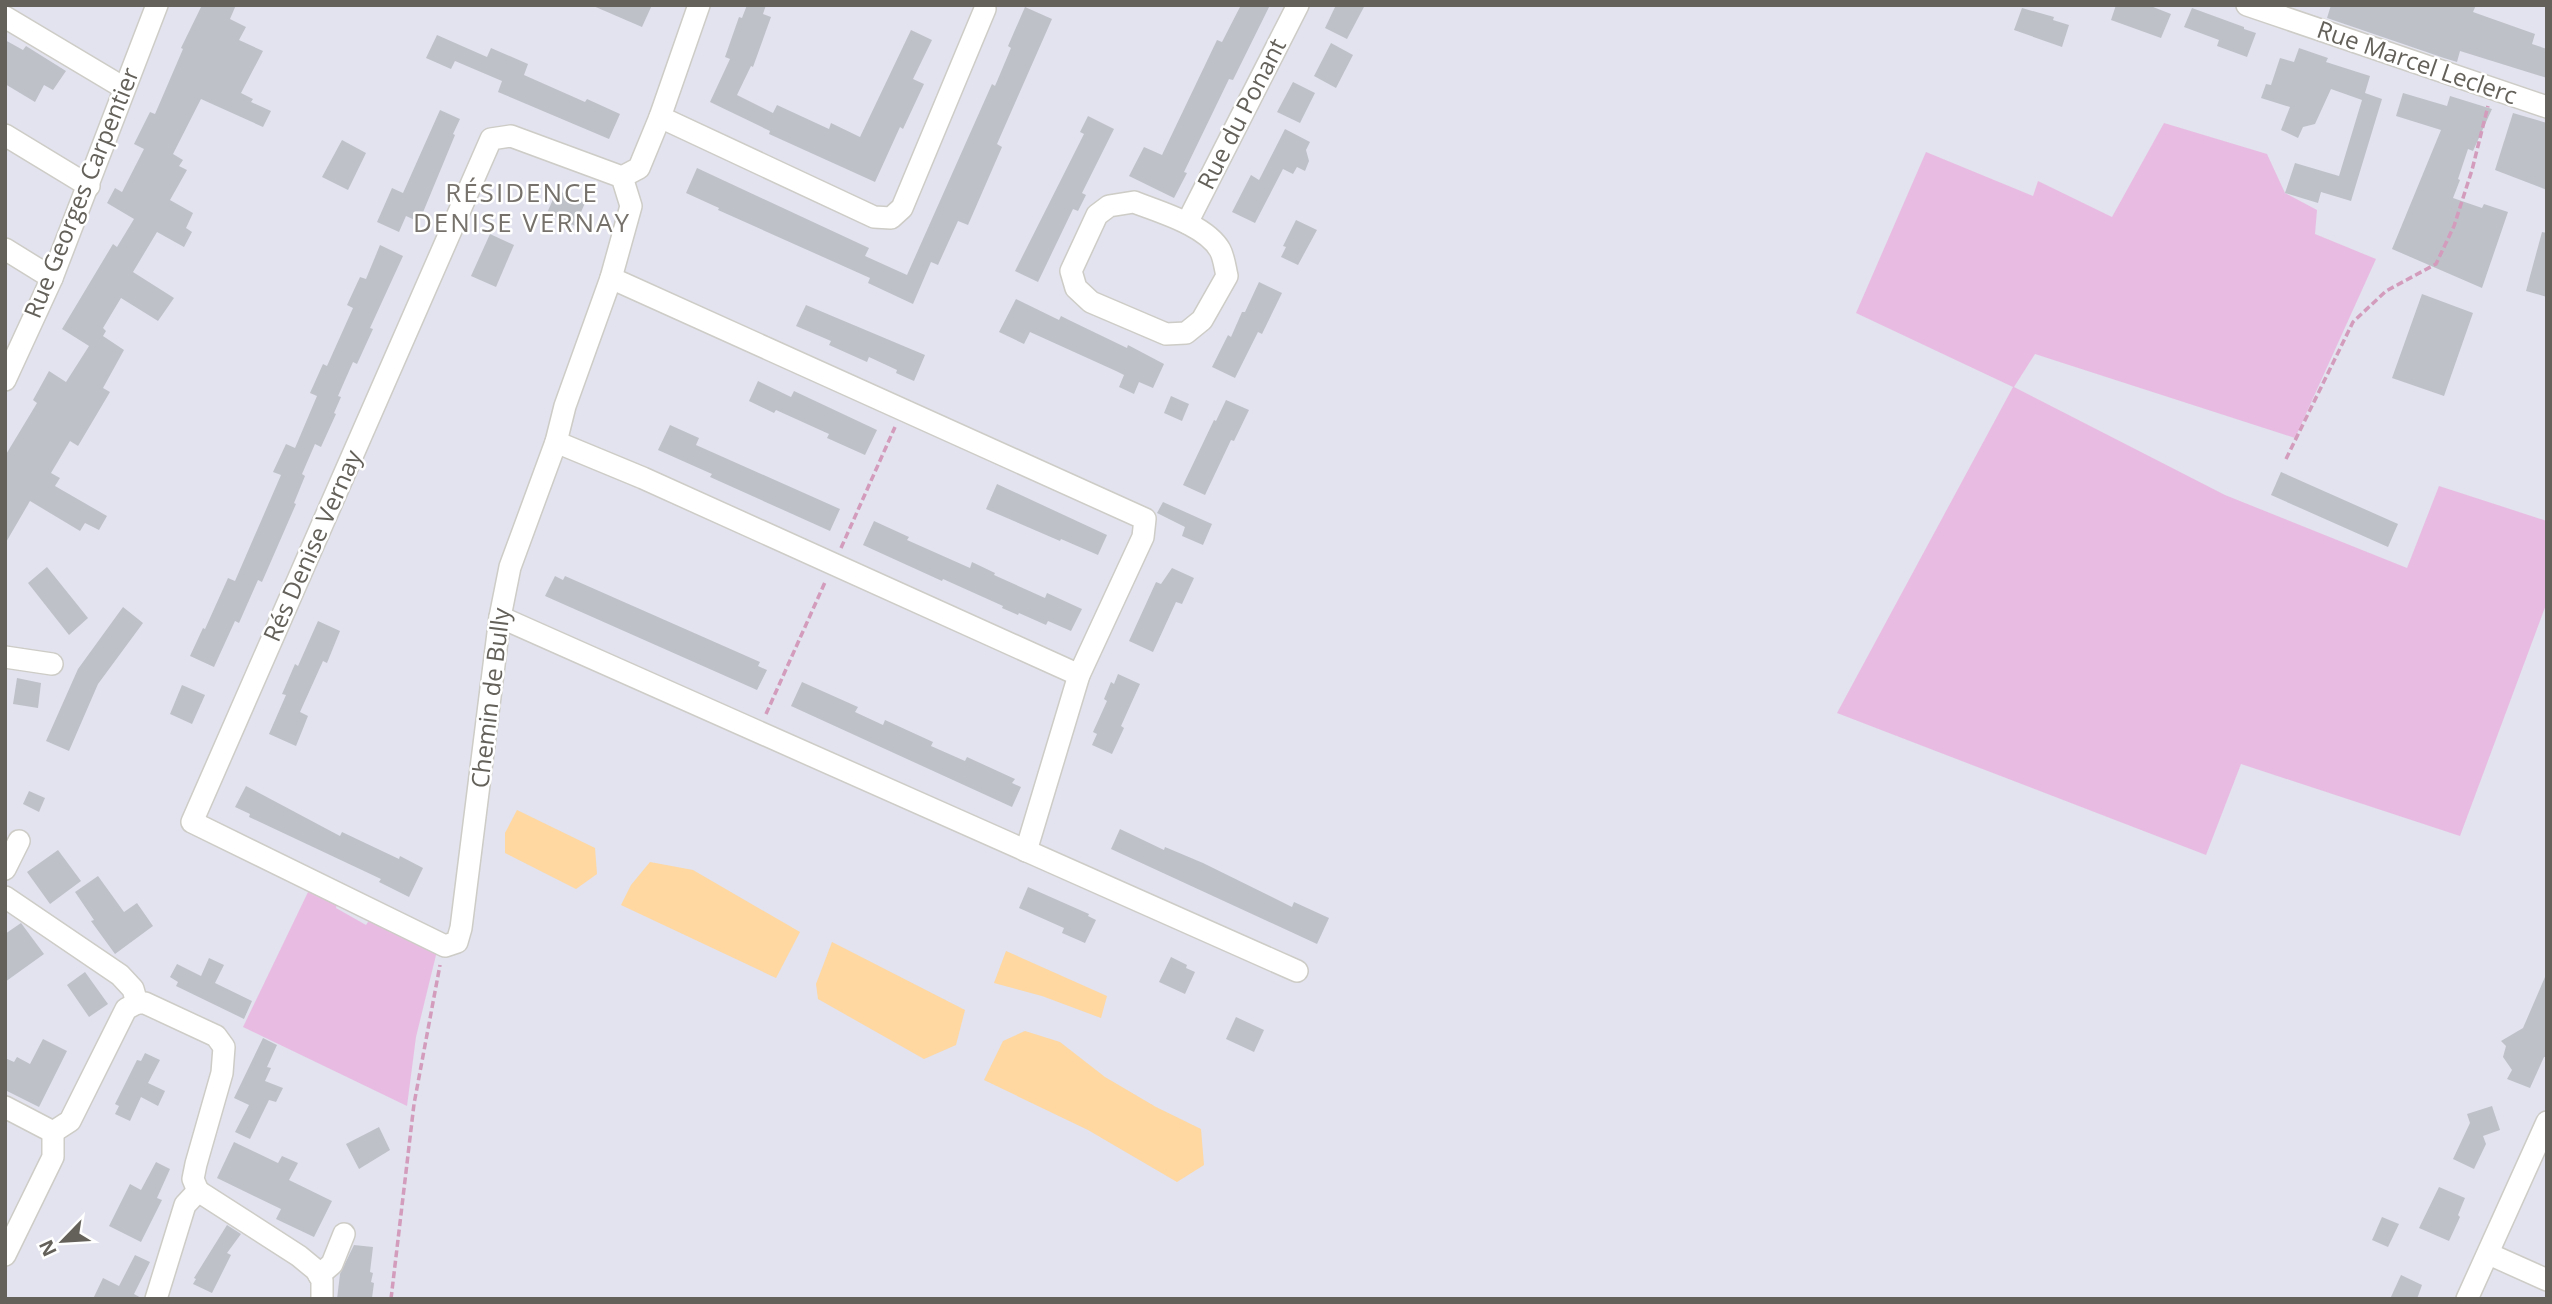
<svg xmlns="http://www.w3.org/2000/svg" width="2552" height="1304" viewBox="0 0 2552 1304" font-family="'Open Sans',sans-serif">
  <style>
    .green { fill: #e8bce2 }
    .water { fill: #ffd7a1 }
    .building { fill: #bfc1c9 }
    .lines { fill: none; stroke-linecap: round; stroke-linejoin: round }
    .minor-casing { stroke: #ceccc6; stroke-width: 24 }
    .path { stroke: #d39bbc; stroke-width: 3.5; stroke-dasharray: 7 3.5; stroke-linecap: butt }
    .minor { stroke: #fff; stroke-width: 21 }
    .labels { text-anchor: middle; stroke-width: 5; stroke-linejoin: round; paint-order: stroke }
    .street-label { font-size: 24px; fill: #64615a; stroke: #fff }
    .neighbourhood-label { font-size: 26px; letter-spacing: 2px; fill: #76726b; stroke: #fff }
  </style>
  <rect width="100%" height="100%" fill="#e2e3ee"/>
  <g class="green">
    <path d="M2164,123L2267,154L2285,193L2317,210L2315,234L2376,259L2295,438L2035,354L2014,387L2225,495L2407,568L2439,486L2547,521V602L2460,836L2241,764L2206,855L1837,713L2013,387L1856,313L1926,152L2033,196L2038,181L2112,217Z"/>
    <path d="M309,890L337,903L336,908L366,925L370,919L437,951L416,1037L407,1106L243,1027Z"/>
  </g>
  <g class="water">
    <path d="M517,810L595,848L597,874L576,889L505,853V833Z"/>
    <path d="M650,862L693,870L800,932L776,978L621,905L631,885Z"/>
    <path d="M832,942L965,1010L956,1045L924,1059L818,999L816,984Z"/>
    <path d="M1006,951L1107,996L1101,1018L1042,996L994,983Z"/>
    <path d="M1025,1031L1060,1042L1105,1077L1156,1107L1201,1129L1204,1165L1177,1182L1088,1130L984,1080L1003,1041Z"/>
  </g>
  <g class="building">
    <path d="M202,5H236L230,19L246,27L239,40L263,51L241,93L253,99L251,102L271,111L263,127L201,99L173,154L183,160L179,166L187,170L170,200L193,213L186,228L192,232L184,247L157,232L133,272L174,298L158,321L121,298L103,328L106,331L103,336L124,350L103,388L110,392L78,446L70,441L51,473L60,478L55,486L107,516L99,530L85,523L80,531L30,501L5,544V456L37,403L33,400L49,371L66,382L89,346L62,329L113,244L117,247L134,219L107,203L115,188L122,192L144,149L134,144L150,112L155,114L183,49L181,48Z"/>
    <path d="M591,5H652L642,27Z"/>
    <path d="M747,5H766L763,14L771,17L753,67L751,66L737,95L773,113L777,105L829,129L831,123L860,137L911,30L932,40L913,79L924,84L903,129L900,127L875,182L769,134L770,131L710,102L730,59L725,57L739,17L742,18Z"/>
    <path d="M1241,5H1270L1233,80L1229,79L1184,172L1187,173L1174,198L1129,176L1144,147L1162,155L1217,40L1222,42Z"/>
    <path d="M1336,5H1365L1347,39L1325,28Z"/>
    <path d="M2116,5H2148L2171,14L2161,38L2111,20Z"/>
    <path d="M2331,5H2476L2473,12L2535,34L2532,44L2547,49V78L2460,51L2457,62L2444,58L2327,18Z"/>
    <path d="M1025,7L1052,19L997,144L1002,147L968,225L958,221L938,265L931,262L913,304L868,283L870,278L718,210L719,208L686,193L697,168L869,248L865,256L907,275L992,84L995,86L1011,48L1008,46Z"/>
    <path d="M2022,8L2054,17L2053,20L2069,25L2062,47L2014,30Z"/>
    <path d="M2192,8L2244,27V29L2256,33L2247,57L2217,46L2219,40L2184,27Z"/>
    <path d="M437,35L487,57L491,48L528,64L524,75L585,102L587,99L620,114L609,139L498,92L502,81L455,61L451,69L426,58Z"/>
    <path d="M5,40L23,50L26,46L66,71L53,90L44,85L35,102L5,84Z"/>
    <path d="M1331,43L1353,55L1336,88L1314,76Z"/>
    <path d="M2299,48L2328,58L2326,62L2370,76L2365,93L2382,99L2351,201L2321,192L2318,203L2285,193L2295,163L2339,176L2362,100L2331,89L2315,124L2303,127L2298,138L2281,130L2290,107L2261,98L2266,84L2271,85L2280,58L2294,62Z"/>
    <path d="M1293,82L1315,93L1300,123L1277,112Z"/>
    <path d="M2403,93L2447,106L2450,96L2492,109L2473,151L2468,149L2458,179L2460,180L2453,198L2482,208L2484,204L2508,212L2482,288L2392,249L2441,130L2396,116Z"/>
    <path d="M440,110L460,119L453,134L455,135L419,222L406,216L399,232L377,222L392,188L403,193Z"/>
    <path d="M2513,113L2547,123V190L2495,170Z"/>
    <path d="M1088,116L1114,129L1082,193L1086,195L1078,211L1073,209L1038,282L1015,271L1084,134L1080,132Z"/>
    <path d="M1285,129L1310,142L1306,150L1309,161L1305,171L1297,167L1293,174L1283,169L1255,223L1232,212L1251,175L1259,180Z"/>
    <path d="M342,140L366,153L348,190L322,177Z"/>
    <path d="M557,190L585,203L575,226L547,213Z"/>
    <path d="M1296,220L1317,230L1298,265L1281,257L1286,247L1283,246Z"/>
    <path d="M2542,232L2547,233V297L2526,291Z"/>
    <path d="M490,234L514,245L496,287L471,276Z"/>
    <path d="M380,245L403,256L370,328L373,329L357,364L353,362L338,396L341,397L334,413L336,414L321,447L315,444L302,474L305,476L294,503L296,504L262,582L258,580L239,623L235,621L214,667L190,656L203,628L205,629L228,578L235,581L281,475L273,472L286,444L295,448L317,396L310,393L323,364L327,366L353,308L347,305L360,277L366,279Z"/>
    <path d="M1259,282L1282,293L1262,334L1258,332L1235,378L1212,367L1228,335L1231,337L1242,312H1245Z"/>
    <path d="M2422,294L2473,313L2444,396L2392,378Z"/>
    <path d="M1016,299L1059,320L1061,316L1071,321L1127,348L1128,345L1164,364L1153,388L1139,382L1134,394L1119,387L1124,375L1116,371L1030,332L1024,344L999,332Z"/>
    <path d="M806,305L925,355L914,381L896,373L897,370L869,357L867,362L829,345L831,341L796,326Z"/>
    <path d="M758,381L791,397L794,391L877,430L865,455L827,438L829,434L776,410L774,413L749,401Z"/>
    <path d="M1171,396L1189,404L1182,421L1164,413Z"/>
    <path d="M1226,400L1249,410L1234,441L1231,440L1205,495L1183,485L1214,420L1216,421Z"/>
    <path d="M670,425L699,438L696,445L840,509L830,531L710,477L712,474L658,450Z"/>
    <path d="M2281,472L2398,524L2388,547L2271,495Z"/>
    <path d="M997,484L1107,535L1098,555L1061,539L1060,541L986,509Z"/>
    <path d="M1163,502L1212,524L1203,545L1182,536L1185,527L1157,513Z"/>
    <path d="M874,521L909,537L907,540L970,568L972,562L995,573L994,575L1045,598L1047,593L1082,609L1071,631L1048,621L1046,625L1019,613L1018,615L1002,608L1003,606L943,579L942,581L863,545Z"/>
    <path d="M47,567L88,618L69,635L28,583Z"/>
    <path d="M1172,568L1194,578L1182,604L1176,602L1153,652L1129,641L1156,582L1161,584Z"/>
    <path d="M555,576L563,580L565,576L760,662L758,666L767,670L757,690L545,596Z"/>
    <path d="M123,607L143,623L98,684L69,751L46,741L78,669Z"/>
    <path d="M318,621L340,631L327,663L323,661L300,712L308,716L296,746L269,734L286,695L282,694L295,664L298,666Z"/>
    <path d="M1118,674L1140,684L1121,726L1124,728L1112,754L1092,745L1097,734L1093,732L1107,701L1104,699L1111,682L1114,684Z"/>
    <path d="M17,678L41,683L38,708L13,704Z"/>
    <path d="M802,682L858,707L855,712L883,725L885,720L933,742L931,746L965,761L967,757L1015,779L1012,783L1021,787L1012,807L791,706Z"/>
    <path d="M182,685L205,695L192,724L170,714Z"/>
    <path d="M246,786L340,836L342,832L399,859L400,856L423,868L409,897L379,882L381,879L249,817L250,814L235,807Z"/>
    <path d="M29,791L45,798L39,812L23,804Z"/>
    <path d="M1120,829L1164,850L1165,847L1203,863L1292,907L1294,902L1329,918L1317,944L1111,849Z"/>
    <path d="M58,850L81,881L50,904L27,872Z"/>
    <path d="M98,876L124,912L137,903L153,926L115,954L91,921L94,920L75,892Z"/>
    <path d="M1028,887L1089,914L1088,916L1096,920L1085,943L1062,933L1064,928L1019,908Z"/>
    <path d="M21,923L44,954L5,982V934Z"/>
    <path d="M1171,957L1187,965L1186,968L1195,972L1185,994L1159,982Z"/>
    <path d="M209,958L224,965L215,983L252,1001L244,1019L176,986L178,982L170,977L177,964L201,976Z"/>
    <path d="M85,972L108,1004L89,1017L67,985Z"/>
    <path d="M2545,977H2547V1057H2544L2530,1088L2507,1079L2512,1070L2503,1057L2506,1046L2501,1041L2523,1028Z"/>
    <path d="M1236,1017L1264,1030L1254,1052L1226,1039Z"/>
    <path d="M263,1038L277,1045L267,1067L271,1068L265,1081L283,1088L276,1102L269,1100L250,1139L235,1132L249,1105L234,1098Z"/>
    <path d="M43,1039L67,1051L39,1107L5,1090V1058L14,1062L17,1057L30,1064Z"/>
    <path d="M145,1053L160,1060L148,1083L165,1091L158,1106L141,1097L130,1121L115,1114L119,1106L115,1104L137,1060L141,1061Z"/>
    <path d="M2492,1106L2500,1130L2483,1136L2486,1144L2474,1169L2453,1159L2470,1123L2467,1114Z"/>
    <path d="M379,1127L390,1150L359,1169L346,1144Z"/>
    <path d="M234,1142L278,1163L282,1156L298,1163L289,1180L332,1201L314,1237L276,1219L281,1209L217,1178Z"/>
    <path d="M156,1162L170,1169L157,1198L162,1200L141,1242L109,1226L130,1184L141,1190Z"/>
    <path d="M2439,1187L2465,1198L2458,1215L2460,1217L2449,1241L2419,1228Z"/>
    <path d="M2382,1217L2399,1224L2388,1247L2372,1240Z"/>
    <path d="M227,1225L241,1234L227,1253L231,1255L212,1293L193,1284L196,1279L194,1278Z"/>
    <path d="M354,1245L373,1247L370,1272L373,1273L371,1282L374,1283L372,1298L337,1299L340,1274Z"/>
    <path d="M135,1255L150,1262L134,1294L143,1299H93L103,1278L119,1286Z"/>
    <path d="M2401,1275L2422,1285L2417,1299H2390Z"/>
  </g>
  <g class="lines">
    <g class="minor-casing">
      <g id="minor">
        <path d="M2247,5L2547,107"/>
        <path d="M5,17L124,88"/>
        <path d="M660,117L874,217L891,218L902,208L985,9"/>
        <path d="M5,135L89,186"/>
        <path d="M511,136L622,177L631,206L611,278L565,406L556,442L510,567L500,617L461,928L457,942L445,946L192,822L491,139Z"/>
        <path d="M622,177L639,168L660,117L699,5"/>
        <path d="M1134,202C1159,212 1206,225 1220,250C1224,257 1225,268 1227,276L1202,320L1186,333L1166,334L1091,302L1076,288L1071,271L1097,215L1109,206Z"/>
        <path d="M1187,223L1298,5"/>
        <path d="M5,249L52,278"/>
        <path d="M611,278L1145,519L1143,537L1079,675L1026,851"/>
        <path d="M5,380L52,278L157,5"/>
        <path d="M556,442L643,478L1079,675"/>
        <path d="M500,617L1297,971"/>
        <path d="M5,657L52,664"/>
        <path d="M5,869L19,841"/>
        <path d="M5,897L120,975L133,989L137,1003"/>
        <path d="M137,1003H145L216,1036L224,1047L222,1073L196,1164L193,1179L198,1191"/>
        <path d="M5,1107L53,1132"/>
        <path d="M53,1132L70,1121L126,1009L137,1003"/>
        <path d="M198,1191L299,1256L316,1270L322,1280V1299"/>
        <path d="M2489,1254L2547,1280"/>
        <path d="M5,1255L53,1157V1132"/>
        <path d="M319,1275L332,1264L344,1234"/>
        <path d="M156,1299L185,1205L198,1191"/>
        <path d="M2467,1299L2547,1122"/>
      </g>
    </g>
    <g class="path">
      <path d="M2286,459L2353,322L2386,291L2436,264L2454,226L2472,170L2488,106"/>
      <path d="M841,548L895,427"/>
      <path d="M766,714L826,580"/>
      <path d="M391,1299L414,1104L440,965"/>
    </g>
    <use href="#minor" class="minor"/>
  </g>
  <g class="labels">
    <g class="street-label">
      <text transform="translate(2417 63) rotate(19)" y="8">Rue Marcel Leclerc</text>
      <text transform="translate(1242 114) rotate(-63)" y="8">Rue du Ponant</text>
      <text transform="translate(82 193) rotate(-68)" y="8">Rue Georges Carpentier</text>
      <text transform="translate(313 546) rotate(-66)" y="8">Rés Denise Vernay</text>
      <text transform="translate(491 698) rotate(-83)" y="8">Chemin de Bully</text>
    </g>
    <g class="neighbourhood-label">
      <text x="522" y="202">RÉSIDENCE<tspan x="522" dy="30">DENISE VERNAY</tspan></text>
    </g>
  </g>
  <rect width="2552" height="1304" fill="none" stroke="#64615a" stroke-width="14"/>
  <g transform="translate(63 1241) rotate(245)" stroke="#ffffff" stroke-width="5" paint-order="stroke">
  <path d="M0-5L12 26L0 18L-12 26Z" fill="#64615a"/>
  <text y="-10" font-size="19" font-weight="bold" text-anchor="middle" fill="#64615a">N</text>
  </g>
</svg>
